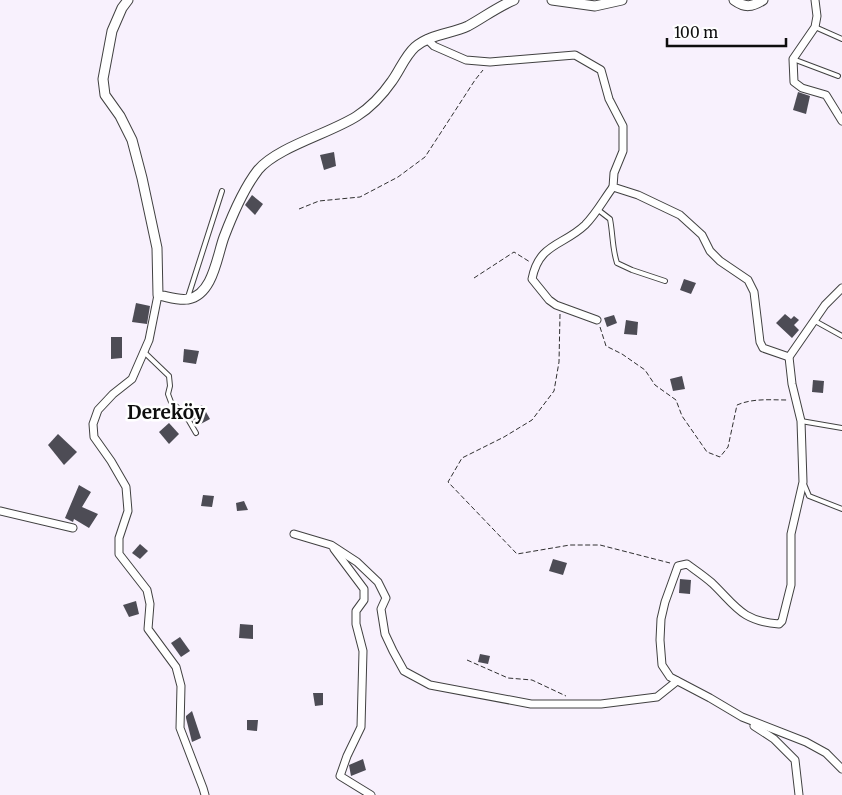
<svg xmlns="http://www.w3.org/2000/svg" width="842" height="795" viewBox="0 0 842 795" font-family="Merriweather,serif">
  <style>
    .building { fill: #4d4c55 }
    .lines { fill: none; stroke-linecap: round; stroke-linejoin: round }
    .service-casing { stroke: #414141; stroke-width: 6 }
    .minor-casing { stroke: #414141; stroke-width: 9 }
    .tertiary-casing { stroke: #414141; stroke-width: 11 }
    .path { stroke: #303030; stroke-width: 1; stroke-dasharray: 5 2.5; stroke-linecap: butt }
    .service { stroke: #fff; stroke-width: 4 }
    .minor { stroke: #fff; stroke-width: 7 }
    .tertiary { stroke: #fff; stroke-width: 9 }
    .labels { text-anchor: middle; stroke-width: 5; stroke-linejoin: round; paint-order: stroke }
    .quarter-label { font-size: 19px; font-weight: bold; fill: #0e0e0e; stroke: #fff }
  </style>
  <rect width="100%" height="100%" fill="#f8f1fd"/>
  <g class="building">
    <path d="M798,92L810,96L806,114L793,110Z"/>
    <path d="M334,152L336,166L324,170L320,155Z"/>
    <path d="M252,195L263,204L255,215L245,205Z"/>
    <path d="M684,279L696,283L691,294L680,290Z"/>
    <path d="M136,303L150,306L147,324L132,322Z"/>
    <path d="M785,314L791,319L794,316L799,320L794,325L799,330L792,338L776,323Z"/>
    <path d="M614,315L617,323L607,327L604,318Z"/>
    <path d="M626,320L638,322L637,335L624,334Z"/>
    <path d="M111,337H122V358L111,359Z"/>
    <path d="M184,349L199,351L196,364L183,362Z"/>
    <path d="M682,376L685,389L673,391L670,379Z"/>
    <path d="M813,380L824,381L823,393L812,392Z"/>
    <path d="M202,405L210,419L197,426L188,412Z"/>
    <path d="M169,423L179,434L169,444L159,432Z"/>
    <path d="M58,434L77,452L64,465L48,445Z"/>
    <path d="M79,485L91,492L82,507L98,514L89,528L74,519L73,522L65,518Z"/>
    <path d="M203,495L214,496L212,507L201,506Z"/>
    <path d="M244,501L248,510L237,511L236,503Z"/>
    <path d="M140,544L148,551L140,559L132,553Z"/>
    <path d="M553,559L567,563L563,575L549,571Z"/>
    <path d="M680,579L691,580L690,594L679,593Z"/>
    <path d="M136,601L139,614L129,617L123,605Z"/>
    <path d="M240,624L253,625V639L239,638Z"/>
    <path d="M180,637L190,651L181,657L171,643Z"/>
    <path d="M480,654L490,656L488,664L478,662Z"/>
    <path d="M313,693H323V705L315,706Z"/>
    <path d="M192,711L201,738L192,742L186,718V716Z"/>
    <path d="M247,720H258L257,731L247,730Z"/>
    <path d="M363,759L366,770L351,776L349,765Z"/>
  </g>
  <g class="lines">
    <g class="service-casing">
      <g id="service">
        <path d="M815,27L842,39"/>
        <path d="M793,59L838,76"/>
        <path d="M597,209L610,219C613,234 612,248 617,263L632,270L665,281"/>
        <path d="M188,297L222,191"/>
        <path d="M815,321L842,336"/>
        <path d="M144,352L169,376L170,386L168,394L171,402L185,414L196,433"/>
        <path d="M801,421L842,428"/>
        <path d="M804,484L809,496L842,509"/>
      </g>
    </g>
    <g class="minor-casing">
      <g id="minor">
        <path d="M815,0L817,16L815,27L793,59L794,82L802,88L826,95L842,121"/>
        <path d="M427,39L434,46L466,60L490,62L575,55L601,70L609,99L623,126V151L614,173L613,187L638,195L680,215L702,235L710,251L720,261L748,280L754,292L760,342L763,348L789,357"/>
        <path d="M842,288L825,305L789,357L792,384L801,421L803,482L791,534V585L782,621L779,624C741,621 736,606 712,583C704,576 695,570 687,564L678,566L665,602L661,619L660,640L662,665L670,677L710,698L742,717L806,742L826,753L842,769"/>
        <path d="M158,295L149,340L132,379L113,394L98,410L93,424L94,437L111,461L126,487L128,511L119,538V554L147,590L150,604L148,629L176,667L181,686L180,728L203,788L205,795"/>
        <path d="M597,320L556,305L549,300L532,279C539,243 563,246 585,225C596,214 604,199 613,187"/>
        <path d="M0,511L73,528"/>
        <path d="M294,534L331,545L357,562L378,582L386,598L381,609L385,634L393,651L404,671L430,685L531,704H601L657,697L677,681"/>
        <path d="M334,549L364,589V600L356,611V624L363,651L361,727L347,756L340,776L371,795"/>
        <path d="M754,726L774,739L795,760L799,795"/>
      </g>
    </g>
    <g class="tertiary-casing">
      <g id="tertiary">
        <path d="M128,0L122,8L112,31L103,79L105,95L120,116L132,140L142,178L157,248L158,295C166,296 179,301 188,299C213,295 217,256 224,237C232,216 244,188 258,170C277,147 331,133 357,116C371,107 383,94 392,81C400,70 405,56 415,47C430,34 451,34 468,26C483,18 497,7 514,0"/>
        <path d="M552,0L595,6L622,0"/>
        <path d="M734,0C745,8 752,7 763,0"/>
      </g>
    </g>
    <g class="path">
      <path d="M299,209L319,201L360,197L398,177L425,157L475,80L483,70"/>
      <path d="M474,278L514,252L530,262"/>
      <path d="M560,314L559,362L554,391L532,420L504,437L462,458L448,482L517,554L570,545H600L670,563"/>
      <path d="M600,327L606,346L622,354L645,370L655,385L676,400L682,416L707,452L720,457L728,447L737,405C753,398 771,400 788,400"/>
      <path d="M467,660L508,678L532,680L566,696"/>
    </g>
    <use href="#service" class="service"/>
    <use href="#minor" class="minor"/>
    <use href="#tertiary" class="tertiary"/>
  </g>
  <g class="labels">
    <g class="quarter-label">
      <text x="166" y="419">Dereköy</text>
    </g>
  </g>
  <path d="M667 38v8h119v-8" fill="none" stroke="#0e0e0e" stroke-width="2.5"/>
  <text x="674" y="38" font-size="15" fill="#0e0e0e" stroke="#ffffff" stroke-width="4" paint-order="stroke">100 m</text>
</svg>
